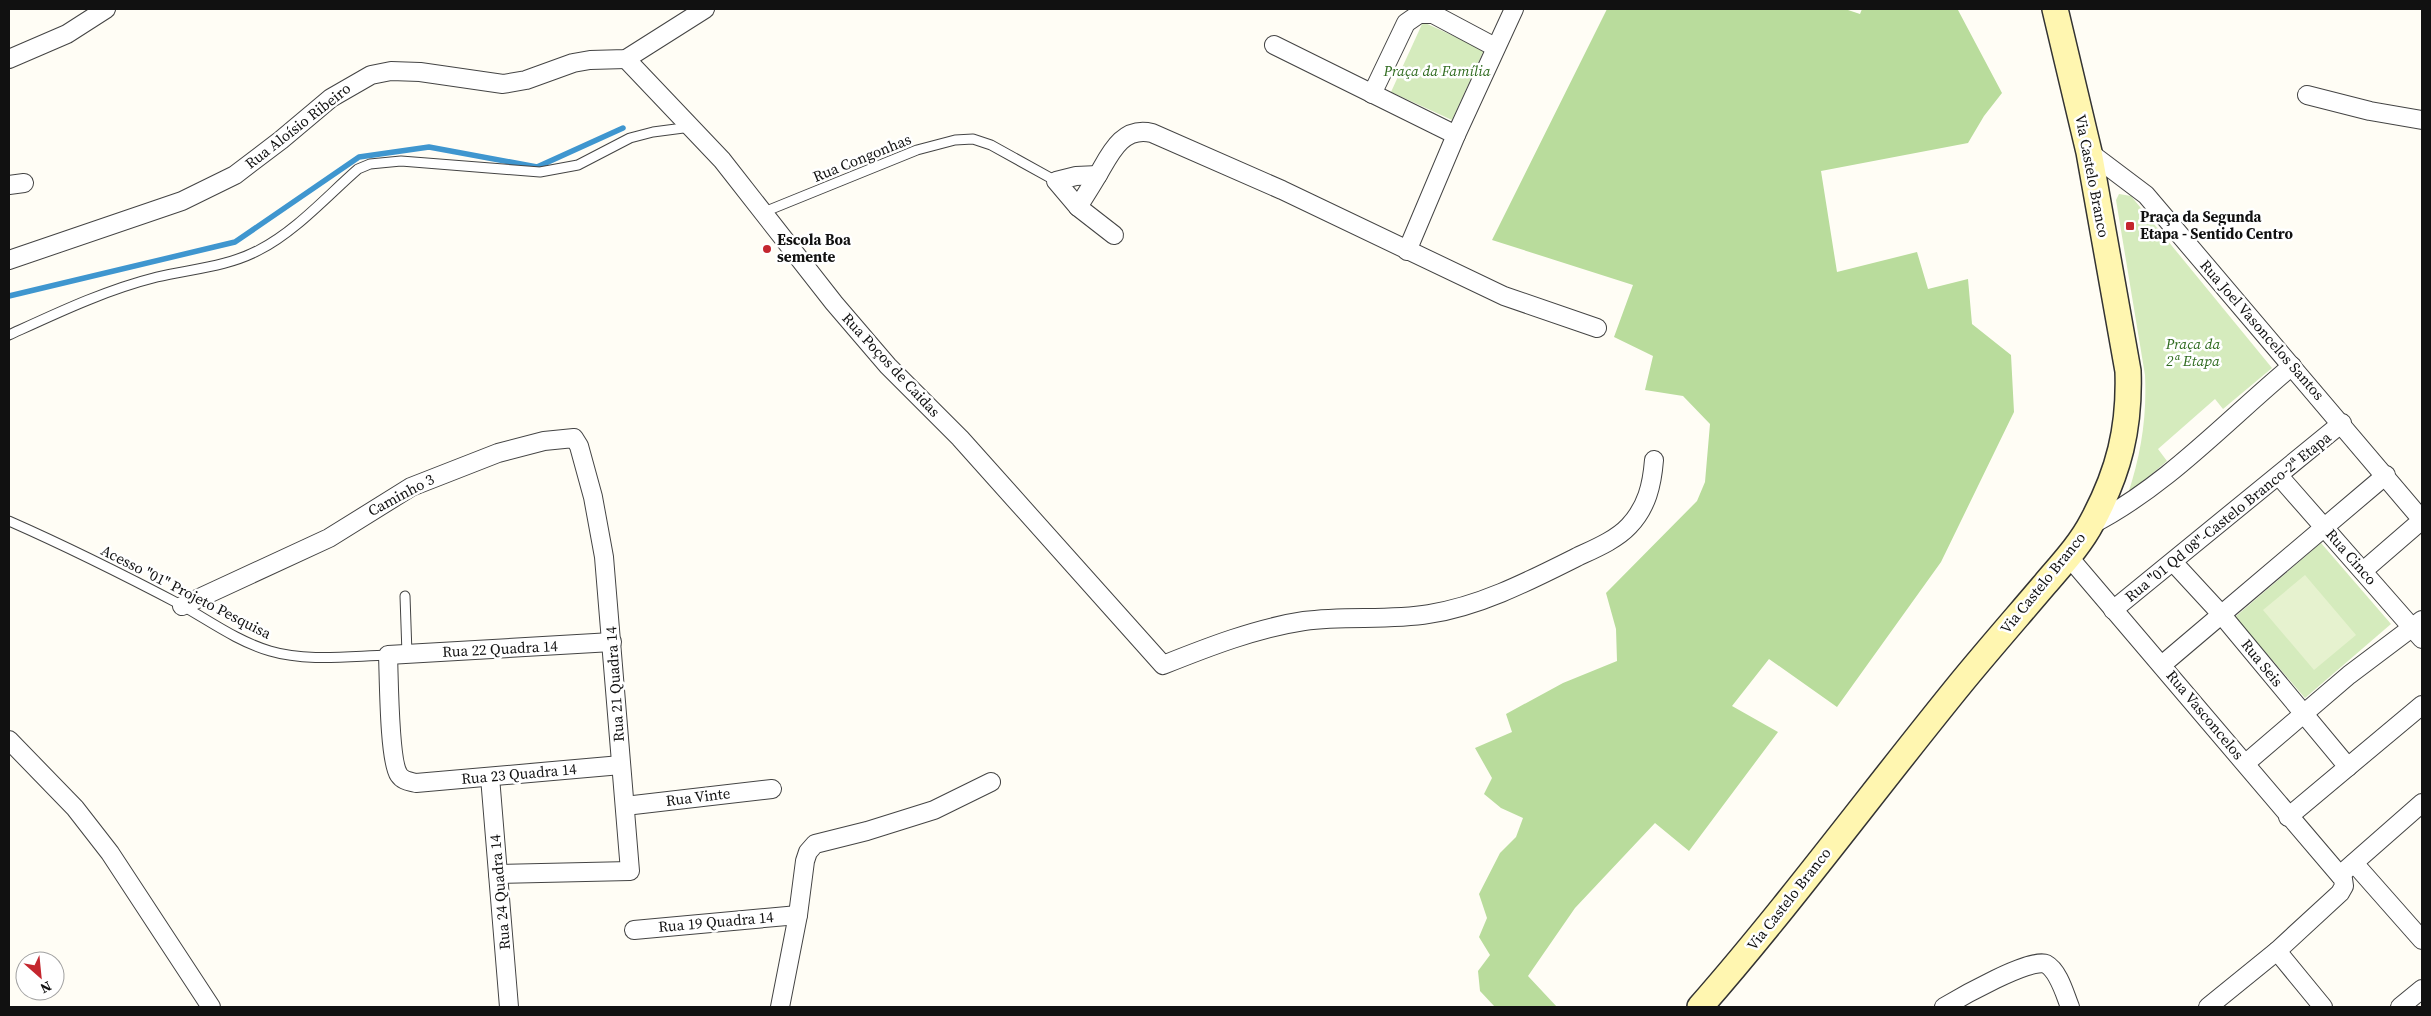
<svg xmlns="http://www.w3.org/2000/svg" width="2431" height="1016" viewBox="0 0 2431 1016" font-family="'Source Serif 4',serif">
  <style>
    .green { fill: #d5ebbd }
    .forest { fill: #b9dc9c }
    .pitch { fill: #e6f2cf }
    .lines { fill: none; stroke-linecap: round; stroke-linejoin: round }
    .stream { stroke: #3f96cf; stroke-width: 5.5 }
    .service-casing { stroke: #444; stroke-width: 11 }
    .minor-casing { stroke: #444; stroke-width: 20 }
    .secondary-casing { stroke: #333; stroke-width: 28 }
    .service { stroke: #fff; stroke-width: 9 }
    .minor { stroke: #fff; stroke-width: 18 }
    .secondary { stroke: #fff6b0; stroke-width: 25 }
    .poi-dot { fill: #c4262e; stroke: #fff; stroke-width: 2 }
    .labels { text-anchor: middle; stroke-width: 5; stroke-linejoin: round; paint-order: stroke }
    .park-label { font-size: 15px; font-style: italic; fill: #2f6b1f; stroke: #fff }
    .street-label { font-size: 15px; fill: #111; stroke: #fff }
    .poi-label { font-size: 15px; font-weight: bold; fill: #111; stroke: #fff; text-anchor: start }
  </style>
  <rect width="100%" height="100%" fill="#fffdf5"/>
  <g class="green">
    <path d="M1423,22L1484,50L1452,120L1391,92Z"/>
    <path d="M2119,194L2131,196L2272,368L2223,409L2215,399L2158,449L2167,461L2128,494C2141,454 2147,417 2145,375L2116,200Z"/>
    <path d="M2321,543L2391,624L2305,698L2235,617Z"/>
  </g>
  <path class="forest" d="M1607,9H1845L1860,14L1862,9L1958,10L2002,93L1984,116L1968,143L1821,171L1837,272L1917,252L1928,289L1968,279L1972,324L2011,355L2014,412L1941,562L1837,707L1769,659L1732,706L1778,732L1689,851L1655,823L1575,908L1528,976L1557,1007H1495L1480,991L1478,971L1490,955L1479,937L1487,918L1479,894L1500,853L1516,837L1523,818L1501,808L1484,794L1492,778L1475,748L1512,732L1506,714L1563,683L1617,661L1616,629L1606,593L1697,501L1705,482L1710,424L1683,396L1645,390L1653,356L1614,337L1633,285L1492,240Z"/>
  <path class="pitch" d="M2305,575L2356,635L2314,670L2263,610Z"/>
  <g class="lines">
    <path class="stream" d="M9,296L235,242L359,157L429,147L537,167L623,128"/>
    <g class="service-casing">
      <g id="service">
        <path d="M764,212L917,150L955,140L973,139L991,145L1056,181"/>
        <path d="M9,335C57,313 105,290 157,277C191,269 227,267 259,250C296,231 327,196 358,169L370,164L401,161L540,172L578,165L630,138L653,132L691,127"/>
        <path d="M9,521C68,547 126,576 183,606C211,622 239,642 270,651C307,662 350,656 388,655"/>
        <path d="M405,596L407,654"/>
      </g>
    </g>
    <g class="minor-casing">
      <g id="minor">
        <path d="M1274,45L1456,135"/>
        <path d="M9,59L67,34L106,9"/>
        <path d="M626,59L722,160L834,303L888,366L960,438L1163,665C1208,647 1257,628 1304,621C1346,615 1388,621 1429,614C1481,606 1531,580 1577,557C1594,549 1616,540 1629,526C1647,507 1652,485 1654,460"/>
        <path d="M1372,94L1406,23L1419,14H1433L1495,47"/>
        <path d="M2307,95L2370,111L2422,120"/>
        <path d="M2089,152L2146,195L2422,520L2363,571"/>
        <path d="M1098,175L1076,176L1056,181L1078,207L1114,235"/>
        <path d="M9,185L24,183"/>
        <path d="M1078,207C1085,196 1092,185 1099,173C1111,152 1123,126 1152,133L1282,190L1504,296L1597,328"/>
        <path d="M1407,251L1456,135L1514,9"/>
        <path d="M9,260L182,201L235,175L281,140L331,98L371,75L391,71L420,72L503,84L526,80L573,63L590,60L626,59L705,9"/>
        <path d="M2279,476L2422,639"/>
        <path d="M2091,525C2167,486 2226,421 2292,366"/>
        <path d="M2068,556L2343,879L2344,886L2340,893L2277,951L2208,1007"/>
        <path d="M2173,562L2221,614L2348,767"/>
        <path d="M182,606L329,538L411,487L498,453L544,441L574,438L579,446L593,497L604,557L630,871L498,874"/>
        <path d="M2113,610L2342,423"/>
        <path d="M612,642L388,655C389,677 389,761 399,775C403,781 409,781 416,783L621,765"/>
        <path d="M2163,664L2386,475"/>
        <path d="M9,740L75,808L110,853L211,1007"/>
        <path d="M2246,763L2349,675L2422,620"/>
        <path d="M490,777L509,1007"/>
        <path d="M625,806L772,789"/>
        <path d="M2288,817L2422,705"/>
        <path d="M2354,863L2422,940"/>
        <path d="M2340,875L2422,803"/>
        <path d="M634,930L798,915"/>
        <path d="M2277,951L2323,1007"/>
        <path d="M780,1007L798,915L805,861L808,852L815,844L867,831L934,810L991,782"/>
        <path d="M1944,1007C1959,998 2031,957 2046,964C2059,971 2065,995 2070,1007"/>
        <path d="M2400,1007L2422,989"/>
      </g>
    </g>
    <g class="secondary-casing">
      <path id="secondary" d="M1700,1007C1791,903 1873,791 1961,683C1988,650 2017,617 2045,584C2061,565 2080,545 2092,522C2119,472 2130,428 2128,371L2089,152L2055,9"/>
    </g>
    <use href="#service" class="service"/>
    <use href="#minor" class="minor"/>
    <use href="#secondary" class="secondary"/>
  </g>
  <g class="poi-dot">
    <rect x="2125" y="221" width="10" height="10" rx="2.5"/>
    <circle cx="767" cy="249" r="5"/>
  </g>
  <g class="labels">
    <g class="park-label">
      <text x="1437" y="76">Praça da Família</text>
      <text x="2193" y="349">Praça da<tspan x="2193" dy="17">2ª Etapa</tspan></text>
    </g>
    <g class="street-label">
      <text transform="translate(298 126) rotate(-38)" y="5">Rua Aloísio Ribeiro</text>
      <text transform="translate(862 158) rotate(-22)" y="5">Rua Congonhas</text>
      <text transform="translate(2092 176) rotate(79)" y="5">Via Castelo Branco</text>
      <text transform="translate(2262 330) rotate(49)" y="5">Rua Joel Vasoncelos Santos</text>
      <text transform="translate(891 365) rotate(47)" y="5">Rua Poços de Caidas</text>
      <text transform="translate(401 495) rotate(-28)" y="5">Caminho 3</text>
      <text transform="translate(2228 517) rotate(-39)" y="5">Rua "01 Qd 08"-Castelo Branco-2ª Etapa</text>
      <text transform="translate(2351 557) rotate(49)" y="5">Rua Cinco</text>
      <text transform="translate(2043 583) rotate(-51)" y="5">Via Castelo Branco</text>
      <text transform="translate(186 592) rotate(27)" y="5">Acesso "01" Projeto Pesquisa</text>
      <text transform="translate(500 649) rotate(-3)" y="5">Rua 22 Quadra 14</text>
      <text transform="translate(2262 663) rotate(51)" y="5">Rua Seis</text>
      <text transform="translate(615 684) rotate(-94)" y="5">Rua 21 Quadra 14</text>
      <text transform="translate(2205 715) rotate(50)" y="5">Rua Vasconcelos</text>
      <text transform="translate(519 774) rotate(-5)" y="5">Rua 23 Quadra 14</text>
      <text transform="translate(698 797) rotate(-7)" y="5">Rua Vinte</text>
      <text transform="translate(500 892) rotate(-95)" y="5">Rua 24 Quadra 14</text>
      <text transform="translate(1789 899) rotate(-52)" y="5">Via Castelo Branco</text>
      <text transform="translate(716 922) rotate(-5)" y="5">Rua 19 Quadra 14</text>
    </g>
    <g class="poi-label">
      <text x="2140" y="222">Praça da Segunda<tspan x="2140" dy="17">Etapa - Sentido Centro</tspan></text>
      <text x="777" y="245">Escola Boa<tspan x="777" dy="17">semente</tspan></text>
    </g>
  </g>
  <rect width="2431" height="1016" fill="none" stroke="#111111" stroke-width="20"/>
  <g transform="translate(40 976) rotate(153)"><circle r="24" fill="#ffffff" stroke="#a0a0a0"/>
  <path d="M0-4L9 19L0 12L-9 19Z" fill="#c4262e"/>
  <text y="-8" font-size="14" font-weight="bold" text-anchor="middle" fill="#111111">N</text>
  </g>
</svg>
